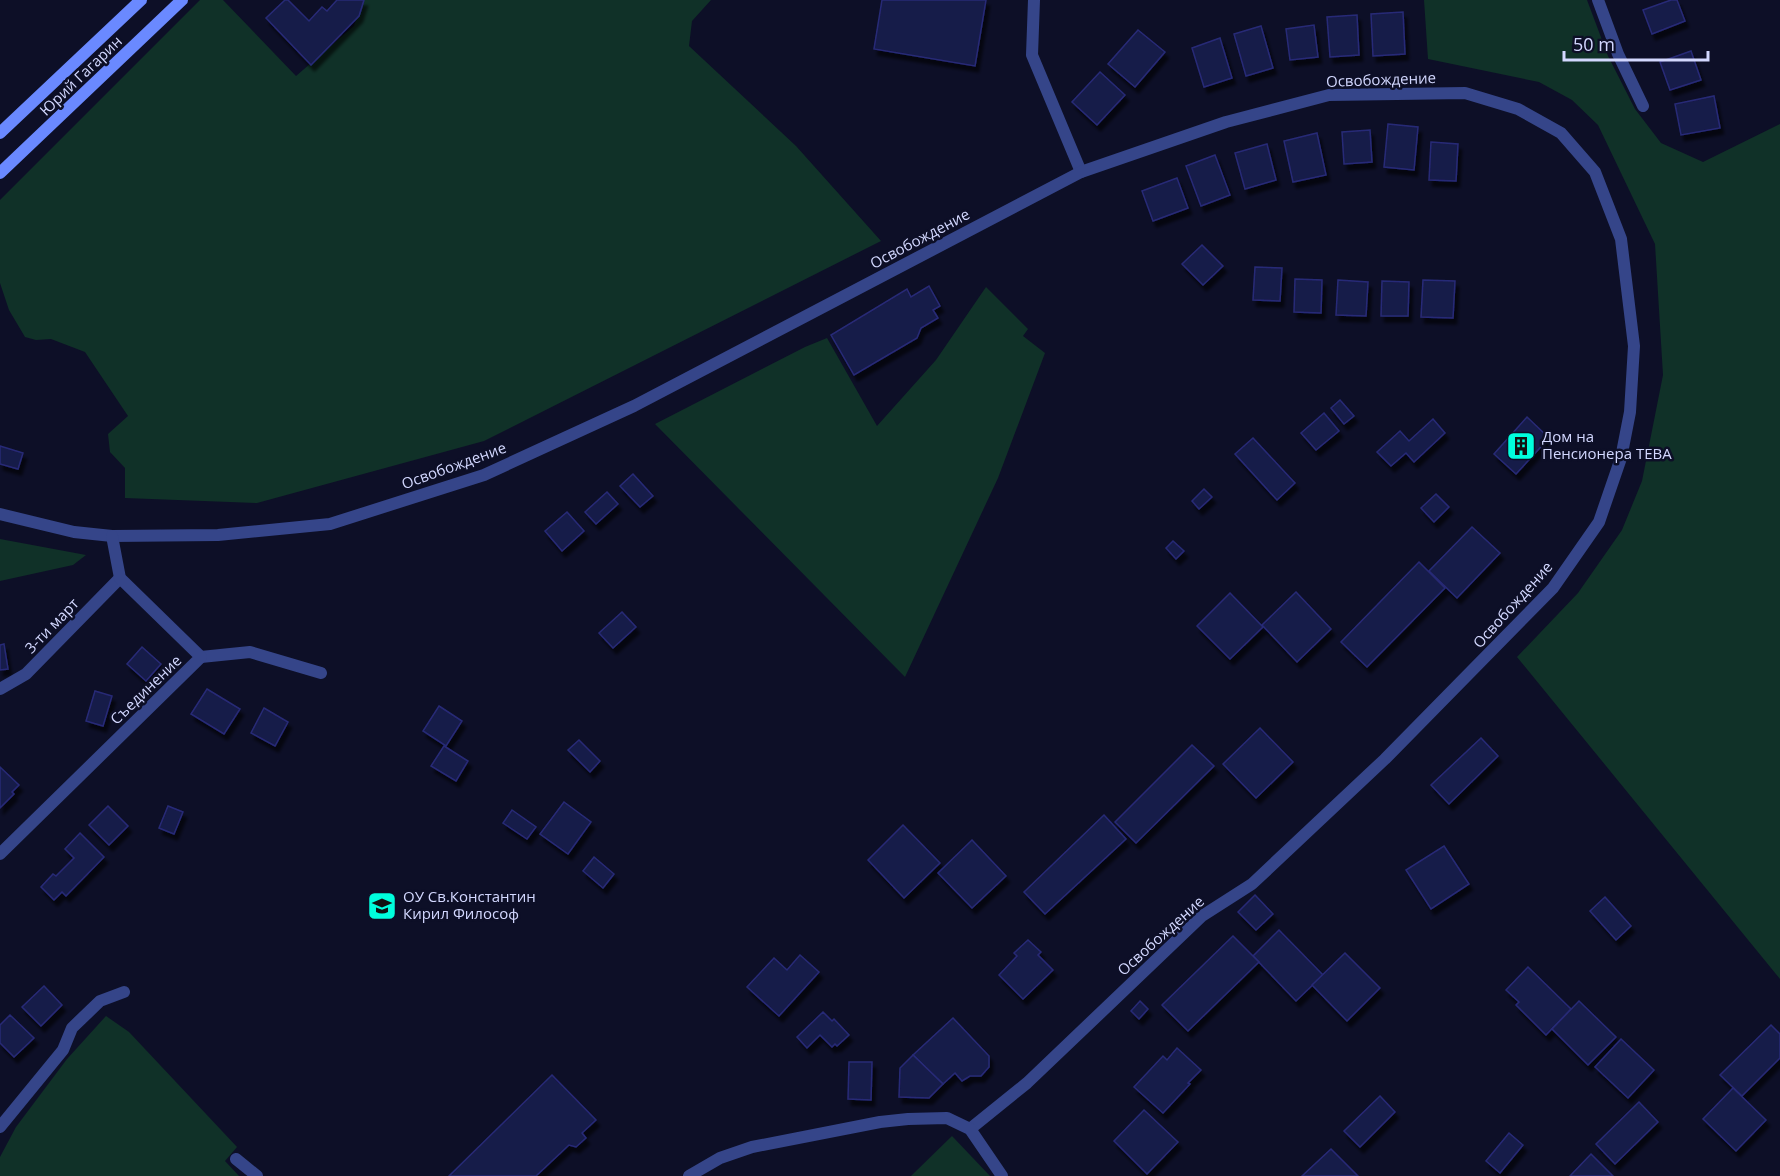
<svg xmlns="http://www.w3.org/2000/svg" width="1780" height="1176" viewBox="0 0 1780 1176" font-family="'Open Sans',sans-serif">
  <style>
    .green { fill: #103128 }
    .building { fill: #181a49; stroke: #282b77; stroke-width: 1.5; filter: url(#shadow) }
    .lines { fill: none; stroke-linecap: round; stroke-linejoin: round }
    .street { stroke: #354589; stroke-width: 12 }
    .secondary { stroke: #6a89ff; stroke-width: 12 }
    .labels { text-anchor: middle; stroke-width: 5; stroke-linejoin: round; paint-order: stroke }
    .street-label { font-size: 15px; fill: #d3d8ff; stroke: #0d0f27 }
    .poi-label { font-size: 15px; fill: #d3d8ff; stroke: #0d0f27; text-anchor: start }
  </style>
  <defs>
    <filter id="shadow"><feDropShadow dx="3.5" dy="6" stdDeviation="1.5" flood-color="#0009"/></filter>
  </defs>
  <rect width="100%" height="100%" fill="#0d0f27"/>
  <g class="green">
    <path d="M200,0H223L296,76L354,26L362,0H711L692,21L689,46L796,146L881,241L484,441L257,503L125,498V468L110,452L108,434L128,416L85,352L51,339L36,340L25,337L9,310L0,283V200Z"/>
    <path d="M1424,0H1587L1608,56L1635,109L1661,143L1703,162L1780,124V979L1517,657L1578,593L1622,530L1642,481L1663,375L1655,244L1598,125L1572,100L1539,82L1428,59Z"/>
    <path d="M986,287L1028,329L1023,336L1045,353L998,478L905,677L655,424L805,347L827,338L877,426L936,360Z"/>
    <path d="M0,539L86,555L73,565L0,581Z"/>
    <path d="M106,1016L129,1032L237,1147L225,1161L239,1176H0V1157L16,1127L67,1059Z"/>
    <path d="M952,1136L990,1176H911Z"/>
  </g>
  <g class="building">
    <path d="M285,0H288L309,21L322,7L327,11L337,0H364L359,16L311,65L266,18Z"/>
    <path d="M882,0H986L975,66L874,49Z"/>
    <path d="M1671,0H1677L1685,21L1652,34L1643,10Z"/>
    <path d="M1403,12L1405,54L1373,56L1371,14Z"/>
    <path d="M1357,15L1359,55L1330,57L1327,17Z"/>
    <path d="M1314,25L1318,57L1290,60L1286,29Z"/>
    <path d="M1261,26L1273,68L1246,76L1234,34Z"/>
    <path d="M1138,30L1165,52L1135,87L1108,64Z"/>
    <path d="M1220,38L1232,78L1204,87L1192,48Z"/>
    <path d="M1691,51L1701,80L1670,90L1660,62Z"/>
    <path d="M1100,72L1125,95L1097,125L1072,102Z"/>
    <path d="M1714,96L1720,128L1681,135L1675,104Z"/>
    <path d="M1388,124L1418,127L1414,170L1384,167Z"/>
    <path d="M1370,130L1372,162L1344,164L1342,132Z"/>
    <path d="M1317,133L1326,175L1293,182L1284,141Z"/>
    <path d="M1431,142L1458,144L1456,181L1429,180Z"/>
    <path d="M1267,144L1276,180L1245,189L1235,153Z"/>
    <path d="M1215,155L1230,195L1201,206L1186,166Z"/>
    <path d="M1177,178L1188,208L1153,221L1142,191Z"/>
    <path d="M1202,245L1223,266L1203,285L1182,264Z"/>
    <path d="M1255,267L1282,268L1280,301L1253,300Z"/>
    <path d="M1295,279L1322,280L1321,313L1294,312Z"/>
    <path d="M1338,280L1368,282L1366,316L1336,315Z"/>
    <path d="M1423,280L1455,281L1453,318L1421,317Z"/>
    <path d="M1382,281L1409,282L1408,316H1381Z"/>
    <path d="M929,286L940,306L933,310L938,318L921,328L917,338L854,375L831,335L907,289L911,297Z"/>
    <path d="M1340,400L1354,416L1344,424L1331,408Z"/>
    <path d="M1324,413L1339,431L1316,450L1301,433Z"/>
    <path d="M1527,417L1549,438L1516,474L1494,454Z"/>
    <path d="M1433,419L1445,433L1414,462L1406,453L1391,466L1377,452L1400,431L1409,441Z"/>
    <path d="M1253,438L1295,483L1277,500L1235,454Z"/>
    <path d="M0,446L23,453L18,469L0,464Z"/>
    <path d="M633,474L653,496L640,507L620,486Z"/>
    <path d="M1204,489L1212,497L1199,509L1192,501Z"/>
    <path d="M607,492L618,504L596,524L585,512Z"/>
    <path d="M1436,494L1449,507L1434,522L1421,508Z"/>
    <path d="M567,512L584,531L562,551L545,531Z"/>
    <path d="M1472,527L1500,553L1457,598L1429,571Z"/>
    <path d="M1173,541L1184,551L1176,559L1166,548Z"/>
    <path d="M1419,562L1445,588L1367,667L1341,642Z"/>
    <path d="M1296,592L1331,629L1297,662L1262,625Z"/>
    <path d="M1230,593L1263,627L1230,659L1197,626Z"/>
    <path d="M622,612L636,627L613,648L599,633Z"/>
    <path d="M4,644L8,669L0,670V645Z"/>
    <path d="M142,647L161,664L146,681L127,664Z"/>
    <path d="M207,689L240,709L224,734L191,714Z"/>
    <path d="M95,691L112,696L103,726L86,721Z"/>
    <path d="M439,706L462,721L446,746L423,731Z"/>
    <path d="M264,708L288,722L275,746L251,733Z"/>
    <path d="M1260,728L1293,762L1256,798L1223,764Z"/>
    <path d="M1481,738L1498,756L1449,804L1431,785Z"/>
    <path d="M579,740L600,761L590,772L568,750Z"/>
    <path d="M1192,745L1214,766L1136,843L1115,822Z"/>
    <path d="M444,746L468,761L456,781L431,766Z"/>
    <path d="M0,767L19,785L12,792L14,794L0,808Z"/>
    <path d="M564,802L591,822L568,854L540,834Z"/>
    <path d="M108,806L128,826L109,845L89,825Z"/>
    <path d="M168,806L183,812L174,834L159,828Z"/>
    <path d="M512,810L536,827L527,839L503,823Z"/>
    <path d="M1104,815L1126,839L1045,914L1024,892Z"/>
    <path d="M903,825L940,863L904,898L868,860Z"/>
    <path d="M80,833L104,857L66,896L62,892L54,900L41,887L53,874L56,876L74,858L65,849Z"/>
    <path d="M972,840L1006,876L972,908L938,873Z"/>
    <path d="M1444,846L1469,884L1431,909L1406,870Z"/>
    <path d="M594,857L614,874L603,888L583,871Z"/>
    <path d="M1255,895L1273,914L1256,930L1238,912Z"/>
    <path d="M1605,897L1631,926L1616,940L1590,911Z"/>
    <path d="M1279,930L1323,975L1296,1001L1253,956Z"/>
    <path d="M1233,936L1259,962L1188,1031L1162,1005Z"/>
    <path d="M1028,940L1041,952L1038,955L1053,970L1023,999L999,975L1017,956L1014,953Z"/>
    <path d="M1345,953L1380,988L1347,1021L1312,985Z"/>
    <path d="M800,955L819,972L779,1016L747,987L774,958L787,970Z"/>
    <path d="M1528,967L1571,1009L1546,1035L1516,1005L1519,1002L1506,990Z"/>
    <path d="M44,986L62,1005L41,1026L22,1007Z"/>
    <path d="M1140,1001L1148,1009L1139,1019L1131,1011Z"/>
    <path d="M1579,1001L1616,1037L1588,1065L1552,1029Z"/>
    <path d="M823,1012L832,1021L834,1019L849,1035L837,1046L835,1044L832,1047L820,1035L807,1048L797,1037Z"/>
    <path d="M10,1015L34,1038L14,1057L0,1043V1025Z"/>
    <path d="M953,1018L989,1056V1067L981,1076H970L962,1081L955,1073L943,1084L913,1055Z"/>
    <path d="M1771,1025L1780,1034V1058L1742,1096L1720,1075Z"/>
    <path d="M1621,1039L1654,1070L1628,1098L1595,1067Z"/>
    <path d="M1177,1048L1201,1070L1188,1083L1190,1084L1163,1113L1134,1087L1163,1056L1167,1060Z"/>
    <path d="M913,1055L943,1084L929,1098L899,1097L900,1068Z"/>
    <path d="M849,1062H872L871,1100L848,1099Z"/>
    <path d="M552,1075L596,1120L582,1133L586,1138L576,1147L569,1145L536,1176H449Z"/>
    <path d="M1733,1088L1766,1120L1736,1151L1703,1119Z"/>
    <path d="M1380,1096L1395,1112L1360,1147L1344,1131Z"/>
    <path d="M1639,1102L1658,1122L1615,1164L1596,1144Z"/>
    <path d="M1144,1110L1178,1142L1147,1174L1114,1141Z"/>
    <path d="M1509,1133L1523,1145L1500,1173L1486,1161Z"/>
    <path d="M1331,1149L1358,1176H1302Z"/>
    <path d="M1591,1154L1613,1176H1570Z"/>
  </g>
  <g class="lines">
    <g class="street">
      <path d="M1034,0L1032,55L1081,172"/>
      <path d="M1598,0L1618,54L1643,106"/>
      <path d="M0,514L74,532L112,536L218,535L330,524L484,475L634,406L1081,172L1226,122L1329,95L1465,93L1518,109L1561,133L1595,172L1621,239L1634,346L1630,412L1621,458L1599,522L1553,588L1385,759L1252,884L1202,916L1027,1083L970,1129"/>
      <path d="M201,657L250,652L321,673"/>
      <path d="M0,689L26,674L120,578"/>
      <path d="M0,854L201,657L120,578L112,536"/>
      <path d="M0,1127L63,1050L72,1028L100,1001L124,992"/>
      <path d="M236,1159L257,1176"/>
      <path d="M689,1176L720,1158L752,1147L880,1122L908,1119L947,1118L970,1129L1002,1176"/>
    </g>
    <g class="secondary">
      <path d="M0,133L141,0"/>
      <path d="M0,173L182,0"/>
    </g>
  </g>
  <defs>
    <g id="building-square" transform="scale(1.5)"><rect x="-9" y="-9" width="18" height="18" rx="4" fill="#00fedd" stroke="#0d0f27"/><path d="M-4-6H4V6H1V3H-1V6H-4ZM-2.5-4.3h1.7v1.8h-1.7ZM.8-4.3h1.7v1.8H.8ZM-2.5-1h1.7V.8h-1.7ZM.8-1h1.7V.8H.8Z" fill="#111"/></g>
    <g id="school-square" transform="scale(1.5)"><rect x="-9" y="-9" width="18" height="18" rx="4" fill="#00fedd" stroke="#0d0f27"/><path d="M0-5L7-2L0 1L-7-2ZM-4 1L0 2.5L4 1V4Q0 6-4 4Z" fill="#111"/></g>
  </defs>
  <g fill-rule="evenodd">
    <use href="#building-square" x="1521" y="446"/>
    <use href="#school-square" x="382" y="906"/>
  </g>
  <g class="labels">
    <g class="street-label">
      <text transform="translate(81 76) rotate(-44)" y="5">Юрий Гагарин</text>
      <text transform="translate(1381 80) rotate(-2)" y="5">Освобождение</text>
      <text transform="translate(920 239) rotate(-28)" y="5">Освобождение</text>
      <text transform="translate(454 466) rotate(-20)" y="5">Освобождение</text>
      <text transform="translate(1513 605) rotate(-48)" y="5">Освобождение</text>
      <text transform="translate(52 626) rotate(-46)" y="5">3-ти март</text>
      <text transform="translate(146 690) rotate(-44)" y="5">Съединение</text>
      <text transform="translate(1161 936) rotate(-42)" y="5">Освобождение</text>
    </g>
    <g class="poi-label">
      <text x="1542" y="442">Дом на<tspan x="1542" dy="17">Пенсионера ТЕВА</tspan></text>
      <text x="403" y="902">ОУ Св.Константин<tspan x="403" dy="17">Кирил Философ</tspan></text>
    </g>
  </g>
  <path d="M1564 51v9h144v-9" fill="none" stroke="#d3d8ff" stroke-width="3"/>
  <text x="1573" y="51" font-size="18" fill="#d3d8ff" stroke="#0d0f27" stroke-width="4.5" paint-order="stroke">50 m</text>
</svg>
